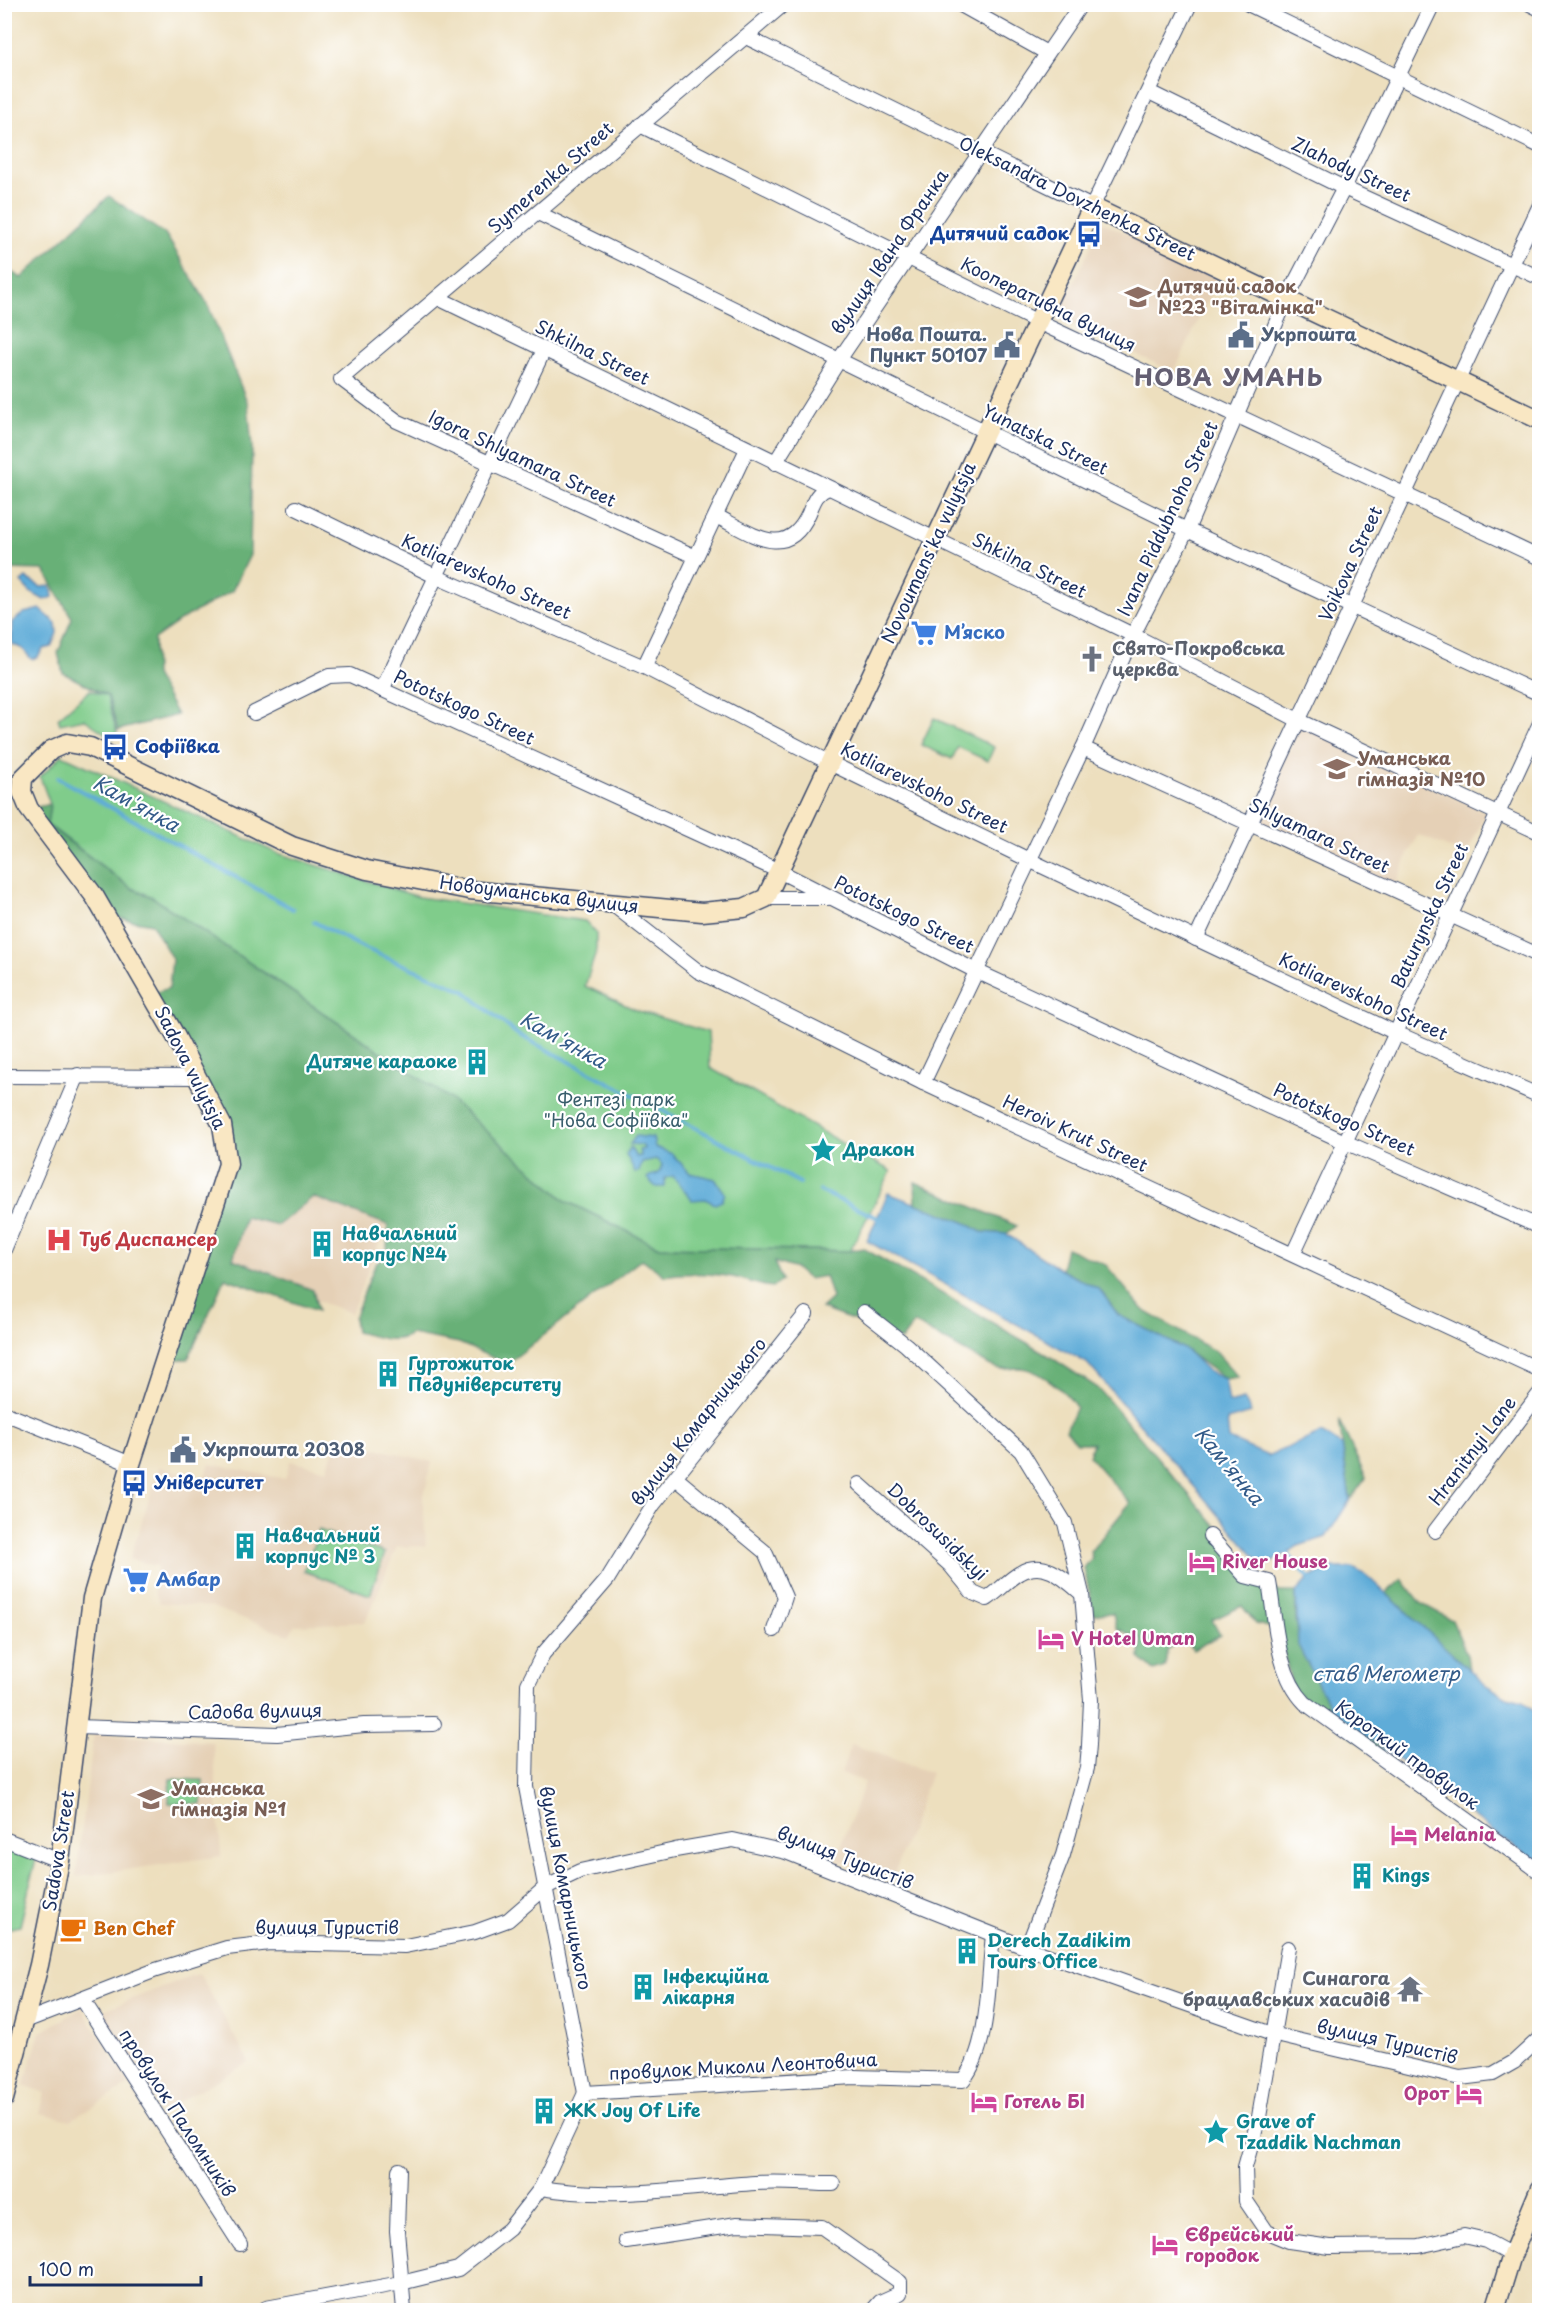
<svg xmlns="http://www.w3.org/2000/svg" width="1544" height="2315" viewBox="0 0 1544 2315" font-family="'Playpen Sans',sans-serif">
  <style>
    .built { fill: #e5d0b6 }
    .green { fill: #80cc8b; stroke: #4e7e74; stroke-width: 1.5 }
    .forest { fill: #68b077; stroke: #42706a; stroke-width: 1.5 }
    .water { fill: #5facd8; stroke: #3d6e9b; stroke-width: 1.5 }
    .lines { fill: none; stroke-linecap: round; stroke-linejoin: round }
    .stream { stroke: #5facd8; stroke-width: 4 }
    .street-casing { stroke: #3a496c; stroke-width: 16 }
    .secondary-casing { stroke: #3a496c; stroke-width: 21 }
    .street { stroke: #fff; stroke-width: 14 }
    .secondary { stroke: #f9e7c3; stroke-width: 18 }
    .labels { text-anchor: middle; stroke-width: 4.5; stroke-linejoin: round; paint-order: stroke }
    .street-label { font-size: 18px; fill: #1b2f5e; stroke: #fff }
    .transit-label { font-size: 18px; font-weight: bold; fill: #164399; stroke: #fff; text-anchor: start }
    .education-label { font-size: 18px; font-weight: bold; fill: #785e54; stroke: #fff; text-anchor: start }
    .service-label { font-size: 18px; font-weight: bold; fill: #4e5e75; stroke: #fff; text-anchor: start }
    .shop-label { font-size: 18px; font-weight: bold; fill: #366cbe; stroke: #fff; text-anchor: start }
    .worship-label { font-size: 18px; font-weight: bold; fill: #5b616d; stroke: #fff; text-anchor: start }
    .culture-label { font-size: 18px; font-weight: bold; fill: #0d838f; stroke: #fff; text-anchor: start }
    .park-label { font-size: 18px; fill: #395e6c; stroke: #fff }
    .health-label { font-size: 18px; font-weight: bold; fill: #be3a42; stroke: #fff; text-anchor: start }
    .hotel-label { font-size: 18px; font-weight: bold; fill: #b23c85; stroke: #fff; text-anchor: start }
    .food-label { font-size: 18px; font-weight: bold; fill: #c56008; stroke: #fff; text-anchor: start }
    .water-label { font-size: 20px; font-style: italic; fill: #335b89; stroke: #fff }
    .district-label { font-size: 24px; font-weight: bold; letter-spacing: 1.5px; fill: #645f72; stroke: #fff }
  </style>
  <rect width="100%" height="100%" fill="#fff"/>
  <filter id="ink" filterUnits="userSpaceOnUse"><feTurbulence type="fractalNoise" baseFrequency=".0167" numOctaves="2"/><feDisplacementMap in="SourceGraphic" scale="12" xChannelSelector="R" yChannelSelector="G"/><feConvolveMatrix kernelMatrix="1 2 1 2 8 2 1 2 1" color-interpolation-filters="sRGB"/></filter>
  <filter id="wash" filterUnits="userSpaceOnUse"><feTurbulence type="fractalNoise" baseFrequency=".008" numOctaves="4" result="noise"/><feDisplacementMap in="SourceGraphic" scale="24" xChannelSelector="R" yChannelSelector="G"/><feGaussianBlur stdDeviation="1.35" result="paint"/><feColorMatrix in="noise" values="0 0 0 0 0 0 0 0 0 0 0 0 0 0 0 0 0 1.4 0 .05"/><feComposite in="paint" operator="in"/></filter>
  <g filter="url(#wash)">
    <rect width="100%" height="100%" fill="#eddfbe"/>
    <g class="built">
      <path d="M1102,222L1219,277L1174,372L1058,318Z"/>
      <path d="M1301,725L1486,813L1466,855L1419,835L1408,854L1396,885L1256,823Z"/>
      <path d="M261,1162L389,1219L351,1313L217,1265Z"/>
      <path d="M350,1442L432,1462L423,1499L426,1546L397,1547L365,1622L295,1625L289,1635L212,1607L160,1603L154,1592L157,1566L130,1559L159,1467L204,1478L210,1464L285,1479L290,1461L327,1470L335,1445Z"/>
      <path d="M94,1734L213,1742L221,1856L76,1877Z"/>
      <path d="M851,1744L931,1773L892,1880L836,1859L865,1782L841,1773Z"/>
      <path d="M199,1973L249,2062L162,2111L101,2011Z"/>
      <path d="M82,2008L129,2085L71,2120L40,2113L45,2093L24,2085L40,2033Z"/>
    </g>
    <g class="green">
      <path d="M90,690L107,696L117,733L113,739L84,719L60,724L58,718Z"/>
      <path d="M934,718L994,747L988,761L958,747L952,759L921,745Z"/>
      <path d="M62,755L277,853L419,897L585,921L596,933V952L585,986L638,1011L708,1032L710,1068L891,1171L850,1251L659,1247L566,1201L449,1098L152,897L131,888L47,824L50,804L40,777Z"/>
      <path d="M319,1530L385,1553L370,1595L304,1571Z"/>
      <path d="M170,1779L203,1780L201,1804L169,1803Z"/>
      <path d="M4,1841L37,1854L20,1926L5,1929Z"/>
    </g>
    <g class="forest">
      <path d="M109,196L166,235L207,303L248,404L252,447L250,555L232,591L184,618L154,639L155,675L177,715L118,730L108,696L63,673L58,653L72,618L44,570L4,569L5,268L21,278Z"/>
      <path d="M50,804L47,825L131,888L152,897L449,1098L566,1201L659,1247L850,1251L863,1248L1043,1352L1098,1388L1215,1525L1258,1580L1279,1592H1296V1621L1306,1660L1331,1709L1384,1752L1379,1758L1293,1690L1278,1629L1256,1624L1242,1606L1212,1620L1220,1635L1193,1650L1184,1638L1167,1651L1165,1667L1154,1671L1140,1658L1141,1639L1116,1628L1113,1613L1094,1614L1084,1568L1092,1558L1090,1552L1130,1503L1089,1456L1093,1443H1077L1066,1430L1076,1407C1067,1392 1038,1368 1019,1368C1005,1368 1007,1372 991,1366L914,1323L901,1341C883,1327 844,1319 821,1308L832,1298L825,1276L808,1279L796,1269L774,1262L782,1280L773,1287C761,1286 753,1283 741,1279C720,1273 686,1272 665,1276L642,1259L507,1364L459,1343L411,1334C394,1345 375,1336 356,1332L354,1318L375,1265L387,1254L388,1225L313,1197L278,1225L245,1217L233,1259L313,1290L318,1311L225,1278L188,1359L165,1360L228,1164L222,1125L151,994L169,988L172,959L152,924L106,916L29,809Z"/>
      <path d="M915,1182L1017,1226L1006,1234L981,1232L966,1223L916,1204Z"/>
      <path d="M1066,1248L1106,1265L1143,1310L1216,1352L1238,1377L1225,1379L1186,1350L1118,1315L1100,1290L1061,1270Z"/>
      <path d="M1339,1420L1366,1478L1350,1500Z"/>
      <path d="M1402,1579L1420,1603L1452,1620L1467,1655L1469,1670L1386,1593Z"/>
    </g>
    <g class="water">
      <path d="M26,578L41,587L51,586L53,597L44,600L30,592L21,582Z"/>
      <path d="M40,609L56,623L57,633L51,647L43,649L37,658L31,659L23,649L12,644V622L24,613Z"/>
      <path d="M636,1136L653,1138L655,1147L672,1154L690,1173L715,1179L725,1193L722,1201L715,1204L705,1199L692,1200L673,1176L665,1178V1187H656L647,1178C654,1171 658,1181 662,1165L656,1159L642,1162L639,1171L635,1172L626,1154L630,1147L636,1157L641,1156L639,1150L644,1149L643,1145L630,1144Z"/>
      <path d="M888,1193L966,1223L981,1232L1006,1234L1061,1270L1100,1290L1118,1315L1186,1350L1209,1372L1225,1379L1229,1403L1244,1399L1251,1413L1227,1420L1229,1439L1268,1456L1321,1433L1342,1445L1350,1500L1326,1537L1298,1546L1264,1567L1087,1363L867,1241Z"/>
      <path d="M1327,1568H1353L1366,1575L1486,1685L1507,1697L1523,1701L1539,1715V1863L1503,1839L1331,1709L1298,1645L1296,1592L1309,1578Z"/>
    </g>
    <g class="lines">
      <g class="stream">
        <path d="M58,778L293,909"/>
        <path d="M314,922L366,949L463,990L517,1034L800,1183"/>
        <path d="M820,1191L880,1219"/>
        <path d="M1285,1551L1312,1581"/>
      </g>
    </g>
  </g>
  <g filter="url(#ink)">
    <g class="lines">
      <g class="street-casing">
        <g id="street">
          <path d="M959,4L1047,53"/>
          <path d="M1248,4L1540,146"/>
          <path d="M1530,4L1540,9"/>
          <path d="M746,37L1092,207L1190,4"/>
          <path d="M1149,92L1344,188L1540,278"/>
          <path d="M640,125L1038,322L1540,558"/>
          <path d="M538,213L1187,530L1540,694"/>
          <path d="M438,298L1133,635L1298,720L1540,833"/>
          <path d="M775,463L839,360L1081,4"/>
          <path d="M296,508L437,577L644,667L830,763L1029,860L1396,1033L1540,1096"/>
          <path d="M716,516C751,533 787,563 809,513C814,501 816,493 828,488"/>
          <path d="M696,557L397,421L341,379L784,4"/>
          <path d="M644,667L747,449"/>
          <path d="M382,690L544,350"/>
          <path d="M254,713L329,676L350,675L779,871L976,971L1345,1142L1540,1227"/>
          <path d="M1083,748L1540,956"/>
          <path d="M766,898H828"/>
          <path d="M612,904L698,971L923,1083L1540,1370"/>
          <path d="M1196,939L1540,205"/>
          <path d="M4,1076L196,1077"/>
          <path d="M923,1083L1083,748L1133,635L1187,530L1286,300L1344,188L1433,4"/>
          <path d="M4,1250L78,1075"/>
          <path d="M1293,1254L1540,723"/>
          <path d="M864,1312L906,1345L1021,1451L1065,1523L1082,1594L1091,1700L1089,1745L1087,1768L1063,1855L1027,1948"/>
          <path d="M4,1413L131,1464"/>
          <path d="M677,1479L765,1552L785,1597L774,1630"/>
          <path d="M859,1484L950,1565L973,1593L987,1599C999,1591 1008,1580 1020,1573C1044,1558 1065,1579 1082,1594"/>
          <path d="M1435,1531L1540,1393"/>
          <path d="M1210,1536L1245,1576L1269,1582C1276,1622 1276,1673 1305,1703L1540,1872"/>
          <path d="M77,1727L277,1734L364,1725L434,1724"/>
          <path d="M4,1839L60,1861"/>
          <path d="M1288,1948L1259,2117L1245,2167L1246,2201L1267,2232L1289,2241L1330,2247L1419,2246L1464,2236L1486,2241L1512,2255"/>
          <path d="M83,2000L240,2244"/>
          <path d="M25,2021L156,1970L227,1948L270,1943L405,1946L475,1932L508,1920L546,1887L580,1871L675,1850L733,1840L786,1852L1027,1948L1272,2034L1460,2078L1493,2074L1514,2062L1540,2038"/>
          <path d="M585,2093L526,1787L528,1684L543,1654L607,1580L653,1505L806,1314"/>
          <path d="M585,2093L854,2077L963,2080C990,2047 988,1977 993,1935"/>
          <path d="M399,2170L397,2231L404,2310"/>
          <path d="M541,2188C612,2200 684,2188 755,2183C781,2181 807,2184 833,2184"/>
          <path d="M626,2241L737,2224L822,2227L900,2282V2293L880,2302L873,2310"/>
          <path d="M266,2308L401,2283L458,2269L509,2229L541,2188L585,2093"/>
        </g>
      </g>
      <g class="secondary-casing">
        <g id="secondary">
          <path d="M4,2099L39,1965L60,1861L92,1598L131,1464L228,1164L222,1125L175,1035L95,897L29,809L22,792L23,778L51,750L67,743L90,747L292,846L367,870L469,890L702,912L744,908L766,898L1092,207L1540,420"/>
          <path d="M1495,2310L1512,2255L1540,2188"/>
        </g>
      </g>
      <use href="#street" class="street"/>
      <use href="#secondary" class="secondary"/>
    </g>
  </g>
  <defs>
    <g id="bus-bare" transform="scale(2.07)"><path d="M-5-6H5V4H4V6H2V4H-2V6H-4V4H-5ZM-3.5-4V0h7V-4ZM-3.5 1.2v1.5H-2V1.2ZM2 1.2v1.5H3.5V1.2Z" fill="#1a4fb4" stroke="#fff" stroke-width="2.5" paint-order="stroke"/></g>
    <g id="school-bare" transform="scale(2.07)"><path d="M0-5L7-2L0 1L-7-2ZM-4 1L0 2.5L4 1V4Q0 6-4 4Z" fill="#8d6e63" stroke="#fff" stroke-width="2.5" paint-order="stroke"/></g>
    <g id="civic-bare" transform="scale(2.07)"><path d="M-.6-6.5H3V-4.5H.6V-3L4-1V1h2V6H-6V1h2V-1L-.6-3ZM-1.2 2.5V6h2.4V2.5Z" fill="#5c6f8a" stroke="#fff" stroke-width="2.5" paint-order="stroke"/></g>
    <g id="supermarket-bare" transform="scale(2.07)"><path d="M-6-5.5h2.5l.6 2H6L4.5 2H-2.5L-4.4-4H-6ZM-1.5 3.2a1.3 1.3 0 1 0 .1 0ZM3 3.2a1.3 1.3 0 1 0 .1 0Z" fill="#3f7fe0" stroke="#fff" stroke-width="2.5" paint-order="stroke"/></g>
    <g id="church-bare" transform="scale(2.07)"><path d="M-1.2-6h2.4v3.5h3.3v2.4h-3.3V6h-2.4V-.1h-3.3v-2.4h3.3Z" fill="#6b7280" stroke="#fff" stroke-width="2.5" paint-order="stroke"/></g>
    <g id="building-bare" transform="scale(2.07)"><path d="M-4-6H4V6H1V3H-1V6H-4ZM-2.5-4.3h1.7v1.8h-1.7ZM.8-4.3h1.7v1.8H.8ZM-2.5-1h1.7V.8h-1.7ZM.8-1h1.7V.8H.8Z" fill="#0f9aa8" stroke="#fff" stroke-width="2.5" paint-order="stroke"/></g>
    <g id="sight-bare" transform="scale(2.07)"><path d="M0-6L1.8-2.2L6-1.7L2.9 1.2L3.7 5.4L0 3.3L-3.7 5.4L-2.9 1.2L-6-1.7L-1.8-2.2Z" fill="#0f9aa8" stroke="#fff" stroke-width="2.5" paint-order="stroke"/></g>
    <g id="hospital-bare" transform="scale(2.07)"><path d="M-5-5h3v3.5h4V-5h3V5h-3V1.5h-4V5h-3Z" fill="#e0444e" stroke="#fff" stroke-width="2.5" paint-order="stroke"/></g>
    <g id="hotel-bare" transform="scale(2.07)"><path d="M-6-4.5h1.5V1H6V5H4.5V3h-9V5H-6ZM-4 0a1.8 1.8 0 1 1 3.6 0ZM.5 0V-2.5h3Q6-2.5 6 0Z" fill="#d1479c" stroke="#fff" stroke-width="2.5" paint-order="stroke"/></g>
    <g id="cafe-bare" transform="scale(2.07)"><path d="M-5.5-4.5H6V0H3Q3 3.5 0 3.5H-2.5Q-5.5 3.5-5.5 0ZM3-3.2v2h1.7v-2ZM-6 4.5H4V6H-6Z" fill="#e8710a" stroke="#fff" stroke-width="2.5" paint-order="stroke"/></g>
    <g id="temple-bare" transform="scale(2.07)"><path d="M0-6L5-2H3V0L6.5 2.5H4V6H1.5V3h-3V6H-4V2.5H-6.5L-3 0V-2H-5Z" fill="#6b7280" stroke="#fff" stroke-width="2.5" paint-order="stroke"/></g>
  </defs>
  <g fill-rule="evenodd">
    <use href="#bus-bare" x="1089" y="234"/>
    <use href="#school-bare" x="1138" y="297"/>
    <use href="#civic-bare" x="1241" y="335"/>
    <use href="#civic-bare" x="1007" y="345"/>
    <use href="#supermarket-bare" x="924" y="633"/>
    <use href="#church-bare" x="1092" y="659"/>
    <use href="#bus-bare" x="115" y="747"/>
    <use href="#school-bare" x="1337" y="769"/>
    <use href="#building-bare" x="477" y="1062"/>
    <use href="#sight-bare" x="823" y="1150"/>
    <use href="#hospital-bare" x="59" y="1240"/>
    <use href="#building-bare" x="322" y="1244"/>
    <use href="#building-bare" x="388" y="1374"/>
    <use href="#civic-bare" x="183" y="1450"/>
    <use href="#bus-bare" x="134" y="1483"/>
    <use href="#building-bare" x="245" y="1546"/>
    <use href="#hotel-bare" x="1202" y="1562"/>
    <use href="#supermarket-bare" x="136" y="1580"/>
    <use href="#hotel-bare" x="1051" y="1639"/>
    <use href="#school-bare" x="151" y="1799"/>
    <use href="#hotel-bare" x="1404" y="1835"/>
    <use href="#building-bare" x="1362" y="1876"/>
    <use href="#cafe-bare" x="73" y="1929"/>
    <use href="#building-bare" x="967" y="1951"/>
    <use href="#building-bare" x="643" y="1987"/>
    <use href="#temple-bare" x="1410" y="1989"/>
    <use href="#hotel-bare" x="1469" y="2094"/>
    <use href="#hotel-bare" x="984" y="2102"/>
    <use href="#building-bare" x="544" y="2111"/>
    <use href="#sight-bare" x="1216" y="2132"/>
    <use href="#hotel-bare" x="1165" y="2245"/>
  </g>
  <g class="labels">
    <g class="street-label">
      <text transform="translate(1351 170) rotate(25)" y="6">Zlahody Street</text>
      <text transform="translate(551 178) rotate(-41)" y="6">Symerenka Street</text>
      <text transform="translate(1077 199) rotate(26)" y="6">Oleksandra Dovzhenka Street</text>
      <text transform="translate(890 252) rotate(-56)" y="6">вулиця Івана Франка</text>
      <text transform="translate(1048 305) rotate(26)" y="6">Кооперативна вулиця</text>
      <text transform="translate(592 353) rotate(26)" y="6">Shkilna Street</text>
      <text transform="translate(1045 440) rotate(26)" y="6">Yunatska Street</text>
      <text transform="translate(522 459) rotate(25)" y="6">Igora Shlyamara Street</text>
      <text transform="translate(1168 519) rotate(-65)" y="6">Ivana Piddubnoho Street</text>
      <text transform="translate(929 553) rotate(-65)" y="6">Novoumans'ka vulytsja</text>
      <text transform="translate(1351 564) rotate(-65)" y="6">Voikova Street</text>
      <text transform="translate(1029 566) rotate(26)" y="6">Shkilna Street</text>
      <text transform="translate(486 577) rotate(24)" y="6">Kotliarevskoho Street</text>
      <text transform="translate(464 708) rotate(25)" y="6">Pototskogo Street</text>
      <text transform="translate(924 788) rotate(26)" y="6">Kotliarevskoho Street</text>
      <text transform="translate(1319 836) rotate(25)" y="6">Shlyamara Street</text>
      <text transform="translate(539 895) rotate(7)" y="6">Новоуманська вулиця</text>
      <text transform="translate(904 915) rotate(26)" y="6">Pototskogo Street</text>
      <text transform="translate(1430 916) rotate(-65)" y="6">Baturynska Street</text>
      <text transform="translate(1363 997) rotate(25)" y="6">Kotliarevskoho Street</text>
      <text transform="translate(190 1068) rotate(63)" y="6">Sadova vulytsja</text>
      <text transform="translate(1344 1120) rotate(24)" y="6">Pototskogo Street</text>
      <text transform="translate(1075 1134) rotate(25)" y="6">Heroiv Krut Street</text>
      <text transform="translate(699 1422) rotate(-52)" y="6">вулиця Комарницького</text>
      <text transform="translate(1473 1451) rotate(-53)" y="6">Hranitnyi Lane</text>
      <text transform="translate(937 1532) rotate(44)" y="6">Dobrosusidskyi</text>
      <text transform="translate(255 1712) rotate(-1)" y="6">Садова вулиця</text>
      <text transform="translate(1407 1755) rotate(36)" y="6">Короткий провулок</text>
      <text transform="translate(59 1851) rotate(-81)" y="6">Sadova Street</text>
      <text transform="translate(845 1858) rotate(21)" y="6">вулиця Туристів</text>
      <text transform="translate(565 1888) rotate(79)" y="6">вулиця Комарницького</text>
      <text x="327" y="1934">вулиця Туристів</text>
      <text transform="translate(1387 2042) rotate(13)" y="6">вулиця Туристів</text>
      <text transform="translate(743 2067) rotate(-3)" y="6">провулок Миколи Леонтовича</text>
      <text transform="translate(177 2113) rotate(57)" y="6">провулок Паломників</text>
    </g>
    <g class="transit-label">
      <text x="1069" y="240" text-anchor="end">Дитячий садок</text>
      <text x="135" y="753">Софіївка</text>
      <text x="154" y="1489">Університет</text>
    </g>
    <g class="education-label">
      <text x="1158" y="293">Дитячий садок<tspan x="1158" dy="21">№23 "Вітамінка"</tspan></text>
      <text x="1357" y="765">Уманська<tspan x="1357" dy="21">гімназія №10</tspan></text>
      <text x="171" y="1795">Уманська<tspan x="171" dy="21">гімназія №1</tspan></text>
    </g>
    <g class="service-label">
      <text x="987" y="341" text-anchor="end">Нова Пошта.<tspan x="987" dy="21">Пункт 50107</tspan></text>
      <text x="1261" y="341">Укрпошта</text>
      <text x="203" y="1456">Укрпошта 20308</text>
    </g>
    <g class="shop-label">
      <text x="944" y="639">Мʼяско</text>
      <text x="156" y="1586">Амбар</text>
    </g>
    <g class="worship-label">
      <text x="1112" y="655">Свято-Покровська<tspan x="1112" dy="21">церква</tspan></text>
      <text x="1390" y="1985" text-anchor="end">Синагога<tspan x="1390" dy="21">брацлавських хасидів</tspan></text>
    </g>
    <g class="culture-label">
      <text x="457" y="1068" text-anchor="end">Дитяче караоке</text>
      <text x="843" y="1156">Дракон</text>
      <text x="342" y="1240">Навчальний<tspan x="342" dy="21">корпус №4</tspan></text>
      <text x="408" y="1370">Гуртожиток<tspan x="408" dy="21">Педуніверситету</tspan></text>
      <text x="265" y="1542">Навчальний<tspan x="265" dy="21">корпус № 3</tspan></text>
      <text x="1382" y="1882">Kings</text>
      <text x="987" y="1947">Derech Zadikim<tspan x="987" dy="21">Tours Office</tspan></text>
      <text x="663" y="1983">Інфекційна<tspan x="663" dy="21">лікарня</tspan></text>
      <text x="564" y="2117">ЖК Joy Of Life</text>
      <text x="1236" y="2128">Grave of<tspan x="1236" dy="21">Tzaddik Nachman</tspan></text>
    </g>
    <g class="park-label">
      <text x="616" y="1106">Фентезі парк<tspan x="616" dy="21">"Нова Софіївка"</tspan></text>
    </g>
    <g class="health-label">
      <text x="79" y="1246">Туб Диспансер</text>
    </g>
    <g class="hotel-label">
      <text x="1222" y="1568">River House</text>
      <text x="1071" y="1645">V Hotel Uman</text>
      <text x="1424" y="1841">Melania</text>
      <text x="1449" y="2100" text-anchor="end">Орот</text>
      <text x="1004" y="2108">Готель БІ</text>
      <text x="1185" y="2241">Єврєйський<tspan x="1185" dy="21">городок</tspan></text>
    </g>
    <g class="food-label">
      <text x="93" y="1935">Ben Chef</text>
    </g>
    <g class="water-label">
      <text transform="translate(136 804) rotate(29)" y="7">Кам'янка</text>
      <text transform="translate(563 1040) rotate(29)" y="7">Кам'янка</text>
      <text transform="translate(1229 1466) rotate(50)" y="7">Кам'янка</text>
      <text x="1386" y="1681">став Мегометр</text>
    </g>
    <g class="district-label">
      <text x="1229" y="386">НОВА УМАНЬ</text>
    </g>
  </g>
  <rect width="1544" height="2315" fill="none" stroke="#fff" stroke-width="24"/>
  <path d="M30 2276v9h171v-9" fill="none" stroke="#1b2f5e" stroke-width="3"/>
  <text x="39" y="2276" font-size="18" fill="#1b2f5e" stroke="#ffffff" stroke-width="4.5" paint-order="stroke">100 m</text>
</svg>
